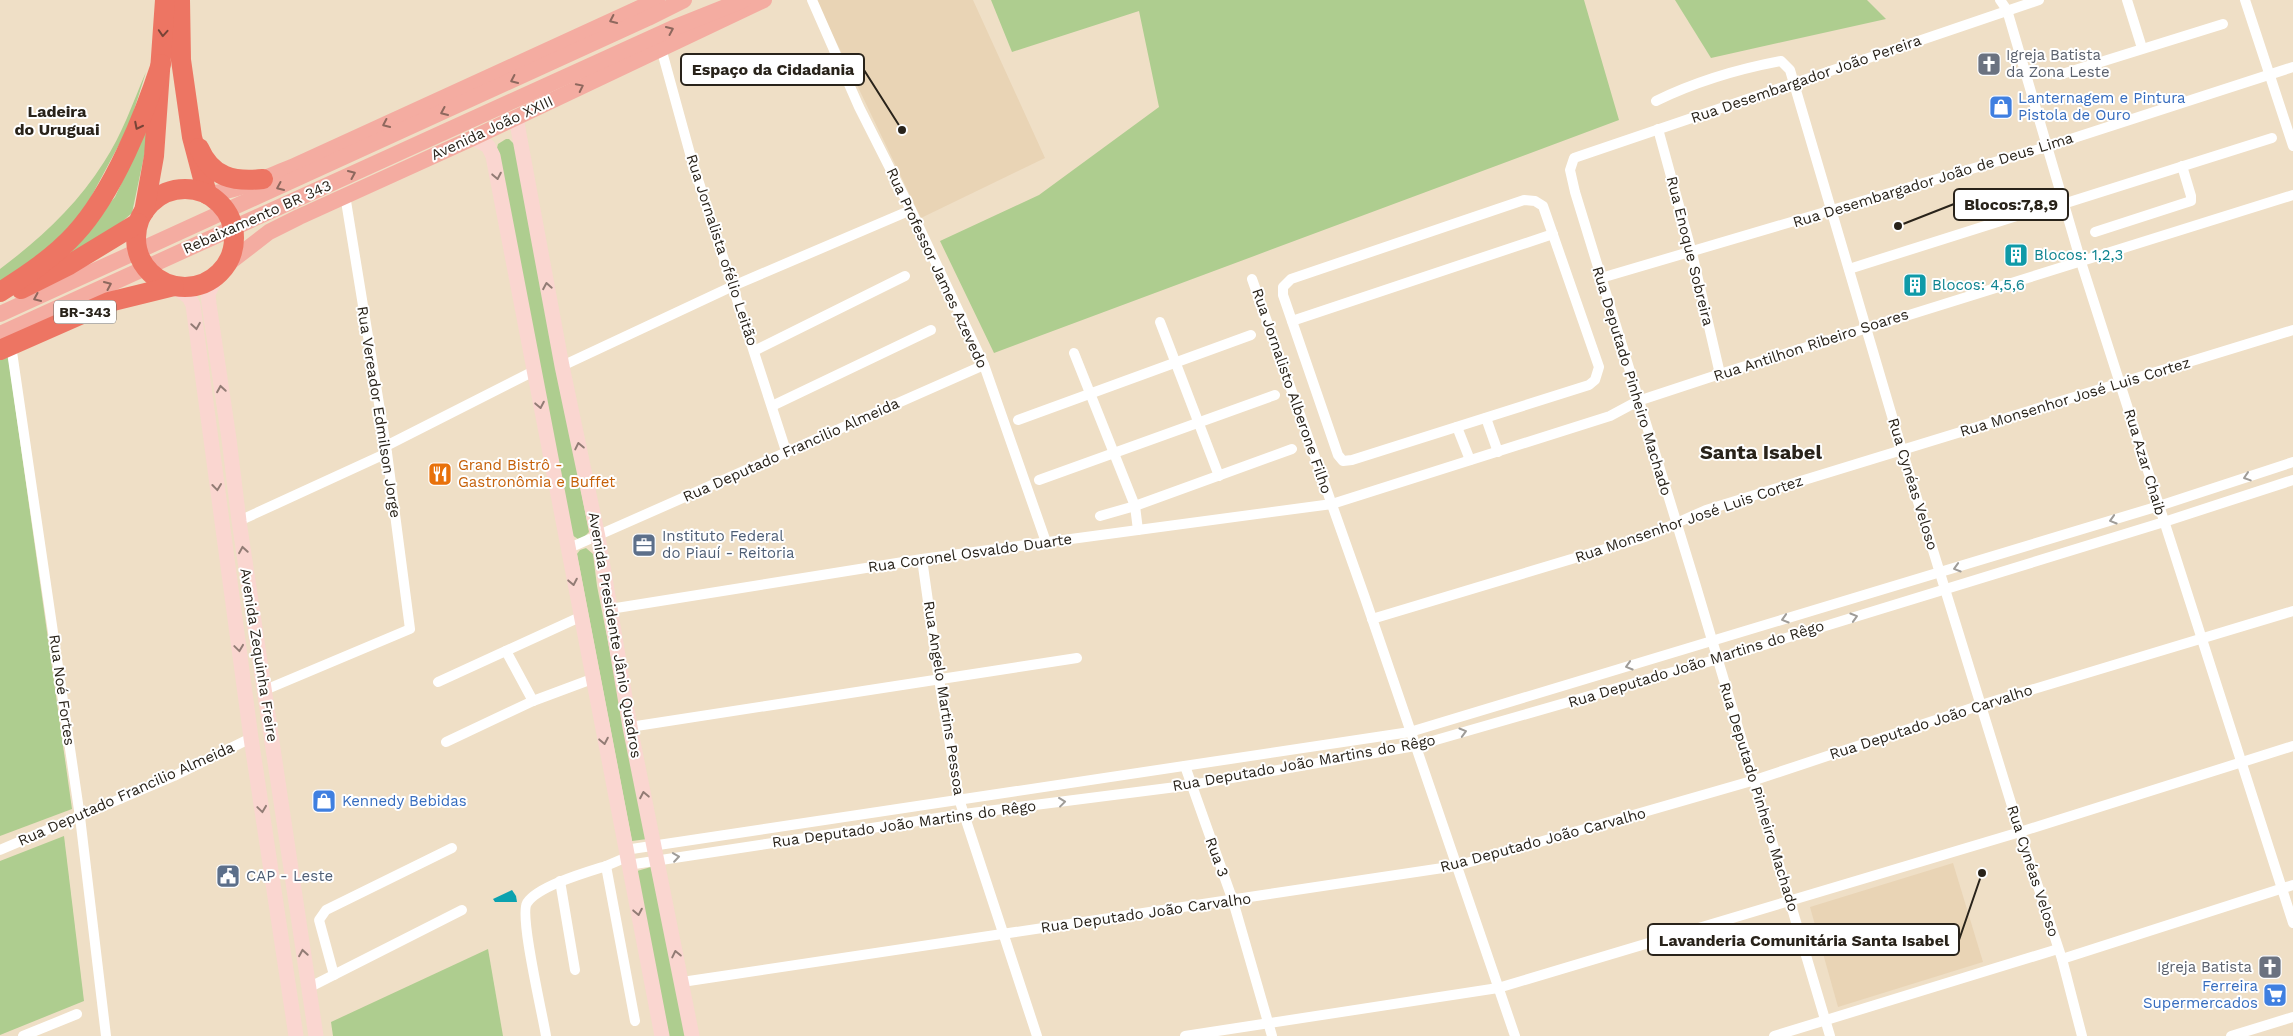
<svg xmlns="http://www.w3.org/2000/svg" width="2293" height="1036" viewBox="0 0 2293 1036" font-family="'Work Sans',sans-serif">
  <style>
    .built { fill: #e9d4b5 }
    .green { fill: #aecd8f }
    .water { fill: #0ba2af }
    .lines { fill: none; stroke-linecap: round; stroke-linejoin: round }
    .street { stroke: #fff; stroke-width: 10 }
    .secondary { stroke: #fad6d0; stroke-width: 15 }
    .primary { stroke: #f4aca1; stroke-width: 16 }
    .highway { stroke: #ed7563; stroke-width: 20 }
    .oneway { stroke: #8e685e }
    .oneway2 { stroke: #774437 }
    .oneway3 { stroke: #927c75 }
    .oneway4 { stroke: #9f9c98 }
    .labels { text-anchor: middle; stroke-width: 4; stroke-linejoin: round; paint-order: stroke }
    .shield { fill: #fff; stroke: #69655f; stroke-width: 1 }
    .shield-label { font-size: 14px; font-weight: bold; fill: #29231a }
    .worship-label { font-size: 15px; fill: #5b616d; stroke: #fff; text-anchor: start }
    .street-label { font-size: 15px; fill: #29231a; stroke: #fff }
    .shop-label { font-size: 15px; fill: #366cbe; stroke: #fff; text-anchor: start }
    .culture-label { font-size: 15px; fill: #0d838f; stroke: #fff; text-anchor: start }
    .food-label { font-size: 15px; fill: #c56008; stroke: #fff; text-anchor: start }
    .service-label { font-size: 15px; fill: #4e5e75; stroke: #fff; text-anchor: start }
    .neighbourhood-label { font-size: 16px; font-weight: bold; fill: #29231a; stroke: #fff }
    .district-label { font-size: 20px; font-weight: bold; fill: #29231a; stroke: #fff }
    .leader { fill: none; stroke: #29231a; stroke-width: 2 }
    .callout-dot { fill: #29231a; stroke: #fff; stroke-width: 2 }
    .callout { fill: #fff; stroke: #29231a; stroke-width: 2 }
    .callout-label { font-size: 16px; text-anchor: middle; font-weight: bold; fill: #29231a }
  </style>
  <rect width="100%" height="100%" fill="#efdfc6"/>
  <g class="built">
    <path d="M816,0H973L1045,158L921,218Z"/>
    <path d="M1953,863L1983,962L1838,1007L1810,907Z"/>
  </g>
  <g class="green">
    <path d="M991,0H1584L1619,120L994,353L940,241L1039,195L1159,107L1139,11L1012,52Z"/>
    <path d="M1675,0H1867L1886,19L1711,58Z"/>
    <path d="M146,72L129,126L84,210L70,228L0,288V269C40,239 77,205 104,162C122,135 133,102 146,72Z"/>
    <path d="M152,118L132,213L94,246L58,265L115,197Z"/>
    <path d="M506,139H509L514,144L589,532L584,537L578,539L572,535L497,148L498,144Z"/>
    <path d="M8,356L72,809L0,836V359Z"/>
    <path d="M586,548L593,554L597,586L647,839L632,841L577,554L580,550Z"/>
    <path d="M64,836L84,1001L0,1035V861Z"/>
    <path d="M651,867L686,1036H669L637,871Z"/>
    <path d="M488,949L503,1036H333L331,1022Z"/>
  </g>
  <path class="water" d="M512,890L516,896L517,902H495L493,899Z"/>
  <g class="lines">
    <g class="street">
      <path d="M812,0L859,107L911,210L984,365L1046,542"/>
      <path d="M2000,0L2007,10L2081,262L2293,923"/>
      <path d="M2127,0L2142,48"/>
      <path d="M2245,0L2293,146"/>
      <path d="M661,48L692,161L786,451"/>
      <path d="M2059,75L2223,24"/>
      <path d="M1656,101C1695,82 1738,69 1781,61L1790,70L1902,450L2020,832L2062,959L2082,1036"/>
      <path d="M1658,129L1692,253L1720,374"/>
      <path d="M1524,200L1535,201L1543,206L1599,367L1595,380L1589,385L1352,460L1343,461L1338,455L1283,295V287L1291,279Z"/>
      <path d="M2063,204L2272,138"/>
      <path d="M2095,232L2191,201V196L2182,166"/>
      <path d="M1849,269L2042,208"/>
      <path d="M1601,278L2046,147L2293,67"/>
      <path d="M1252,279L1365,598L1515,1036"/>
      <path d="M1292,321L1553,234"/>
      <path d="M1160,322L1219,476"/>
      <path d="M11,345L80,817L106,1036"/>
      <path d="M754,351L905,276"/>
      <path d="M1074,353L1135,506L1138,530"/>
      <path d="M562,366L733,286L911,210"/>
      <path d="M772,406L931,330"/>
      <path d="M1486,418L1498,452"/>
      <path d="M1018,420L1251,335"/>
      <path d="M1457,427L1470,460"/>
      <path d="M386,446L534,371"/>
      <path d="M1039,480L1275,395"/>
      <path d="M1100,516L1135,506L1292,449"/>
      <path d="M239,521L387,453"/>
      <path d="M567,549L984,365"/>
      <path d="M922,559L939,679L959,799L1037,1036"/>
      <path d="M610,609L922,559L1332,504L1610,416L1638,401L1720,374L2293,195"/>
      <path d="M1372,619L1645,537L1706,510L2293,330"/>
      <path d="M506,651L533,701"/>
      <path d="M438,682L580,617"/>
      <path d="M265,690L410,629L387,453L345,195"/>
      <path d="M630,727L1077,658"/>
      <path d="M446,742L533,701L592,679"/>
      <path d="M1185,766L1233,901L1272,1036"/>
      <path d="M0,850L174,776L251,738"/>
      <path d="M625,850L1410,732L2159,506L2293,462"/>
      <path d="M628,865L964,814L1192,785L1415,746L1718,659L2164,522L2293,480"/>
      <path d="M606,866L627,857"/>
      <path d="M560,881L575,970"/>
      <path d="M2062,959L2293,885"/>
      <path d="M334,975L319,920L326,910L452,848"/>
      <path d="M682,982L1456,866L1755,780L1981,705L2293,611"/>
      <path d="M308,988L462,910"/>
      <path d="M23,1036L77,1014"/>
      <path d="M546,1036C543,1016 519,916 527,903C538,886 587,872 606,866L635,1021"/>
      <path d="M1185,1036L1498,988L2020,832L2293,746"/>
      <path d="M1774,1036L2058,949"/>
      <path d="M1830,1036L1695,583L1575,192L1570,170L1574,158L2039,0"/>
      <path d="M2231,1036L2293,1017"/>
    </g>
    <g class="secondary">
      <path d="M519,116L517,123L562,366L598,537L630,727L692,1036"/>
      <path d="M473,138L488,146L493,156L662,1036"/>
      <path d="M217,275L208,294L209,304L229,439L239,521L316,1036"/>
      <path d="M174,286L189,297L193,305L251,738L296,1036"/>
    </g>
    <g class="primary">
      <path d="M207,194C236,192 264,178 292,167L657,0"/>
      <path d="M225,266L269,232L299,217L473,138L764,0"/>
      <path d="M0,314L648,18L684,0"/>
      <path d="M0,334L673,28L743,0"/>
    </g>
    <g class="highway">
      <path d="M180,0L181,60L192,137L207,194"/>
      <path d="M199,148C212,178 234,182 263,179"/>
      <circle cx="185" cy="238" r="49"/>
      <path d="M144,212L154,156L165,0"/>
      <path d="M21,289L69,265L138,223"/>
      <path d="M0,292C27,275 54,257 75,234C113,193 144,116 161,64"/>
      <path d="M0,350L109,302L174,286"/>
    </g>
  </g>
  <defs><path id="oneway-chevron" d="M-2-3.5L2.5 0L-2 3.5" fill="none" stroke-width="1.6" stroke-linecap="round" stroke-linejoin="round" transform="scale(1.25)"/></defs>
  <g class="oneway">
    <use href="#oneway-chevron" transform="translate(613 20) rotate(155)"/>
    <use href="#oneway-chevron" transform="translate(670 30) rotate(-24)"/>
    <use href="#oneway-chevron" transform="translate(514 80) rotate(155)"/>
    <use href="#oneway-chevron" transform="translate(580 87) rotate(-26)"/>
    <use href="#oneway-chevron" transform="translate(444 112) rotate(156)"/>
    <use href="#oneway-chevron" transform="translate(386 124) rotate(155)"/>
    <use href="#oneway-chevron" transform="translate(352 174) rotate(-24)"/>
    <use href="#oneway-chevron" transform="translate(280 187) rotate(156)"/>
    <use href="#oneway-chevron" transform="translate(108 285) rotate(-24)"/>
    <use href="#oneway-chevron" transform="translate(37 298) rotate(156)"/>
  </g>
  <g class="oneway2">
    <use href="#oneway-chevron" transform="translate(163 33) rotate(94)"/>
    <use href="#oneway-chevron" transform="translate(138 126) rotate(117)"/>
  </g>
  <g class="oneway3">
    <use href="#oneway-chevron" transform="translate(497 176) rotate(79)"/>
    <use href="#oneway-chevron" transform="translate(547 286) rotate(-100)"/>
    <use href="#oneway-chevron" transform="translate(196 326) rotate(81)"/>
    <use href="#oneway-chevron" transform="translate(221 389) rotate(-99)"/>
    <use href="#oneway-chevron" transform="translate(540 405) rotate(79)"/>
    <use href="#oneway-chevron" transform="translate(579 446) rotate(-102)"/>
    <use href="#oneway-chevron" transform="translate(217 487) rotate(83)"/>
    <use href="#oneway-chevron" transform="translate(243 550) rotate(-99)"/>
    <use href="#oneway-chevron" transform="translate(573 582) rotate(79)"/>
    <use href="#oneway-chevron" transform="translate(239 648) rotate(82)"/>
    <use href="#oneway-chevron" transform="translate(604 741) rotate(79)"/>
    <use href="#oneway-chevron" transform="translate(644 795) rotate(-101)"/>
    <use href="#oneway-chevron" transform="translate(262 809) rotate(82)"/>
    <use href="#oneway-chevron" transform="translate(638 912) rotate(79)"/>
    <use href="#oneway-chevron" transform="translate(303 953) rotate(-99)"/>
    <use href="#oneway-chevron" transform="translate(676 954) rotate(-102)"/>
  </g>
  <g class="oneway4">
    <use href="#oneway-chevron" transform="translate(2247 477) rotate(162)"/>
    <use href="#oneway-chevron" transform="translate(2113 520) rotate(163)"/>
    <use href="#oneway-chevron" transform="translate(1957 568) rotate(163)"/>
    <use href="#oneway-chevron" transform="translate(1854 617) rotate(-17)"/>
    <use href="#oneway-chevron" transform="translate(1785 619) rotate(163)"/>
    <use href="#oneway-chevron" transform="translate(1629 666) rotate(163)"/>
    <use href="#oneway-chevron" transform="translate(1463 732) rotate(-16)"/>
    <use href="#oneway-chevron" transform="translate(1062 802) rotate(-7)"/>
    <use href="#oneway-chevron" transform="translate(676 857) rotate(-8)"/>
  </g>
  <defs>
    <g id="church-square" transform="scale(1.25)"><rect x="-9" y="-9" width="18" height="18" rx="4" fill="#6b7280" stroke="#fff"/><path d="M-1.2-6h2.4v3.5h3.3v2.4h-3.3V6h-2.4V-.1h-3.3v-2.4h3.3Z" fill="#fff"/></g>
    <g id="shop-square" transform="scale(1.25)"><rect x="-9" y="-9" width="18" height="18" rx="4" fill="#3f7fe0" stroke="#fff"/><path d="M-5-2.5h2.3a2.7 3.5 0 0 1 5.4 0H5L5.5 6h-11ZM-1.5-2.5h3a1.5 2.3 0 0 0-3 0Z" fill="#fff"/></g>
    <g id="building-square" transform="scale(1.25)"><rect x="-9" y="-9" width="18" height="18" rx="4" fill="#0f9aa8" stroke="#fff"/><path d="M-4-6H4V6H1V3H-1V6H-4ZM-2.5-4.3h1.7v1.8h-1.7ZM.8-4.3h1.7v1.8H.8ZM-2.5-1h1.7V.8h-1.7ZM.8-1h1.7V.8H.8Z" fill="#fff"/></g>
    <g id="restaurant-square" transform="scale(1.25)"><rect x="-9" y="-9" width="18" height="18" rx="4" fill="#e8710a" stroke="#fff"/><path d="M-5-6h1v4h1v-4h1v4h1v-4h1v5L-1.5 .5V6h-2V.5L-5-1ZM5-6V6H3V1.5H1.5Q1.5-4 5-6Z" fill="#fff"/></g>
    <g id="office-square" transform="scale(1.25)"><rect x="-9" y="-9" width="18" height="18" rx="4" fill="#5c6f8a" stroke="#fff"/><path d="M-6-3h4V-5.5h4V-3h4V5H-6ZM-1-4.5V-3h2v-1.5ZM-6 0V1H6V0Z" fill="#fff"/></g>
    <g id="civic-square" transform="scale(1.25)"><rect x="-9" y="-9" width="18" height="18" rx="4" fill="#5c6f8a" stroke="#fff"/><path d="M-.6-6.5H3V-4.5H.6V-3L4-1V1h2V6H-6V1h2V-1L-.6-3ZM-1.2 2.5V6h2.4V2.5Z" fill="#fff"/></g>
    <g id="supermarket-square" transform="scale(1.25)"><rect x="-9" y="-9" width="18" height="18" rx="4" fill="#3f7fe0" stroke="#fff"/><path d="M-6-5.5h2.5l.6 2H6L4.5 2H-2.5L-4.4-4H-6ZM-1.5 3.2a1.3 1.3 0 1 0 .1 0ZM3 3.2a1.3 1.3 0 1 0 .1 0Z" fill="#fff"/></g>
  </defs>
  <g fill-rule="evenodd">
    <use href="#church-square" x="1989" y="64"/>
    <use href="#shop-square" x="2001" y="107"/>
    <use href="#building-square" x="2016" y="255"/>
    <use href="#building-square" x="1915" y="285"/>
    <use href="#restaurant-square" x="440" y="474"/>
    <use href="#office-square" x="644" y="545"/>
    <use href="#shop-square" x="324" y="801"/>
    <use href="#civic-square" x="228" y="876"/>
    <use href="#church-square" x="2270" y="967"/>
    <use href="#supermarket-square" x="2275" y="995"/>
  </g>
  <g class="labels">
    <rect class="shield" x="54" y="300.5" width="62" height="23" rx="4"/>
    <g class="shield-label">
      <text x="85" y="317">BR-343</text>
    </g>
    <g class="worship-label">
      <text x="2006" y="60">Igreja Batista<tspan x="2006" dy="17">da Zona Leste</tspan></text>
      <text x="2252" y="972" text-anchor="end">Igreja Batista</text>
    </g>
    <g class="street-label">
      <text transform="translate(1806 79) rotate(-19)" y="5">Rua Desembargador João Pereira</text>
      <text transform="translate(492 128) rotate(-25)" y="5">Avenida João XXIII</text>
      <text transform="translate(1933 180) rotate(-17)" y="5">Rua Desembargador João de Deus Lima</text>
      <text transform="translate(257 217) rotate(-24)" y="5">Rebaixamento BR 343</text>
      <text transform="translate(722 250) rotate(72)" y="5">Rua Jornalista ofélio Leitão</text>
      <text transform="translate(1690 251) rotate(76)" y="5">Rua Enoque Sobreira</text>
      <text transform="translate(937 268) rotate(65)" y="5">Rua Professor James Azevedo</text>
      <text transform="translate(1811 345) rotate(-18)" y="5">Rua Antilhon Ribeiro Soares</text>
      <text transform="translate(1632 381) rotate(73)" y="5">Rua Deputado Pinheiro Machado</text>
      <text transform="translate(1292 391) rotate(71)" y="5">Rua Jornalisto Alberone Filho</text>
      <text transform="translate(2075 397) rotate(-17)" y="5">Rua Monsenhor José Luis Cortez</text>
      <text transform="translate(379 412) rotate(81)" y="5">Rua Vereador Edmilson Jorge</text>
      <text transform="translate(791 450) rotate(-24)" y="5">Rua Deputado Francilio Almeida</text>
      <text transform="translate(2145 462) rotate(73)" y="5">Rua Azar Chaib</text>
      <text transform="translate(1913 484) rotate(73)" y="5">Rua Cynéas Veloso</text>
      <text transform="translate(1689 519) rotate(-19)" y="5">Rua Monsenhor José Luis Cortez</text>
      <text transform="translate(970 553) rotate(-8)" y="5">Rua Coronel Osvaldo Duarte</text>
      <text transform="translate(615 635) rotate(80)" y="5">Avenida Presidente Jânio Quadros</text>
      <text transform="translate(259 655) rotate(81)" y="5">Avenida Zequinha Freire</text>
      <text transform="translate(1696 664) rotate(-17)" y="5">Rua Deputado João Martins do Rêgo</text>
      <text transform="translate(62 690) rotate(82)" y="5">Rua Noé Fortes</text>
      <text transform="translate(944 698) rotate(81)" y="5">Rua Angelo Martins Pessoa</text>
      <text transform="translate(1931 722) rotate(-18)" y="5">Rua Deputado João Carvalho</text>
      <text transform="translate(1304 763) rotate(-10)" y="5">Rua Deputado João Martins do Rêgo</text>
      <text transform="translate(126 794) rotate(-24)" y="5">Rua Deputado Francilio Almeida</text>
      <text transform="translate(1759 797) rotate(73)" y="5">Rua Deputado Pinheiro Machado</text>
      <text transform="translate(904 824) rotate(-8)" y="5">Rua Deputado João Martins do Rêgo</text>
      <text transform="translate(1543 840) rotate(-15)" y="5">Rua Deputado João Carvalho</text>
      <text transform="translate(1217 857) rotate(70)" y="5">Rua 3</text>
      <text transform="translate(2033 871) rotate(72)" y="5">Rua Cynéas Veloso</text>
      <text transform="translate(1146 913) rotate(-8)" y="5">Rua Deputado João Carvalho</text>
    </g>
    <g class="shop-label">
      <text x="2018" y="103">Lanternagem e Pintura<tspan x="2018" dy="17">Pistola de Ouro</tspan></text>
      <text x="342" y="806">Kennedy Bebidas</text>
      <text x="2258" y="991" text-anchor="end">Ferreira<tspan x="2258" dy="17">Supermercados</tspan></text>
    </g>
    <g class="culture-label">
      <text x="2034" y="260">Blocos: 1,2,3</text>
      <text x="1932" y="290">Blocos: 4,5,6</text>
    </g>
    <g class="food-label">
      <text x="458" y="470">Grand Bistrô -<tspan x="458" dy="17">Gastronômia e Buffet</tspan></text>
    </g>
    <g class="service-label">
      <text x="662" y="541">Instituto Federal<tspan x="662" dy="17">do Piauí - Reitoria</tspan></text>
      <text x="246" y="881">CAP - Leste</text>
    </g>
    <g class="neighbourhood-label">
      <text x="57" y="117">Ladeira<tspan x="57" dy="18">do Uruguai</tspan></text>
    </g>
    <g class="district-label">
      <text x="1761" y="459">Santa Isabel</text>
    </g>
  </g>
  <path class="leader" d="M902 130L864 70M1898 226L1954 204M1982 873L1959 940"/>
  <g class="callout-dot">
    <circle cx="902" cy="130" r="5"/>
    <circle cx="1898" cy="226" r="5"/>
    <circle cx="1982" cy="873" r="5"/>
  </g>
  <g class="callout">
    <rect x="681" y="54" width="183" height="31" rx="5"/>
    <rect x="1954" y="189" width="114" height="31" rx="5"/>
    <rect x="1648" y="924" width="311" height="31" rx="5"/>
  </g>
  <g class="callout-label">
    <text x="773" y="75">Espaço da Cidadania</text>
    <text x="2011" y="210">Blocos:7,8,9</text>
    <text x="1804" y="946">Lavanderia Comunitária Santa Isabel</text>
  </g>
</svg>
